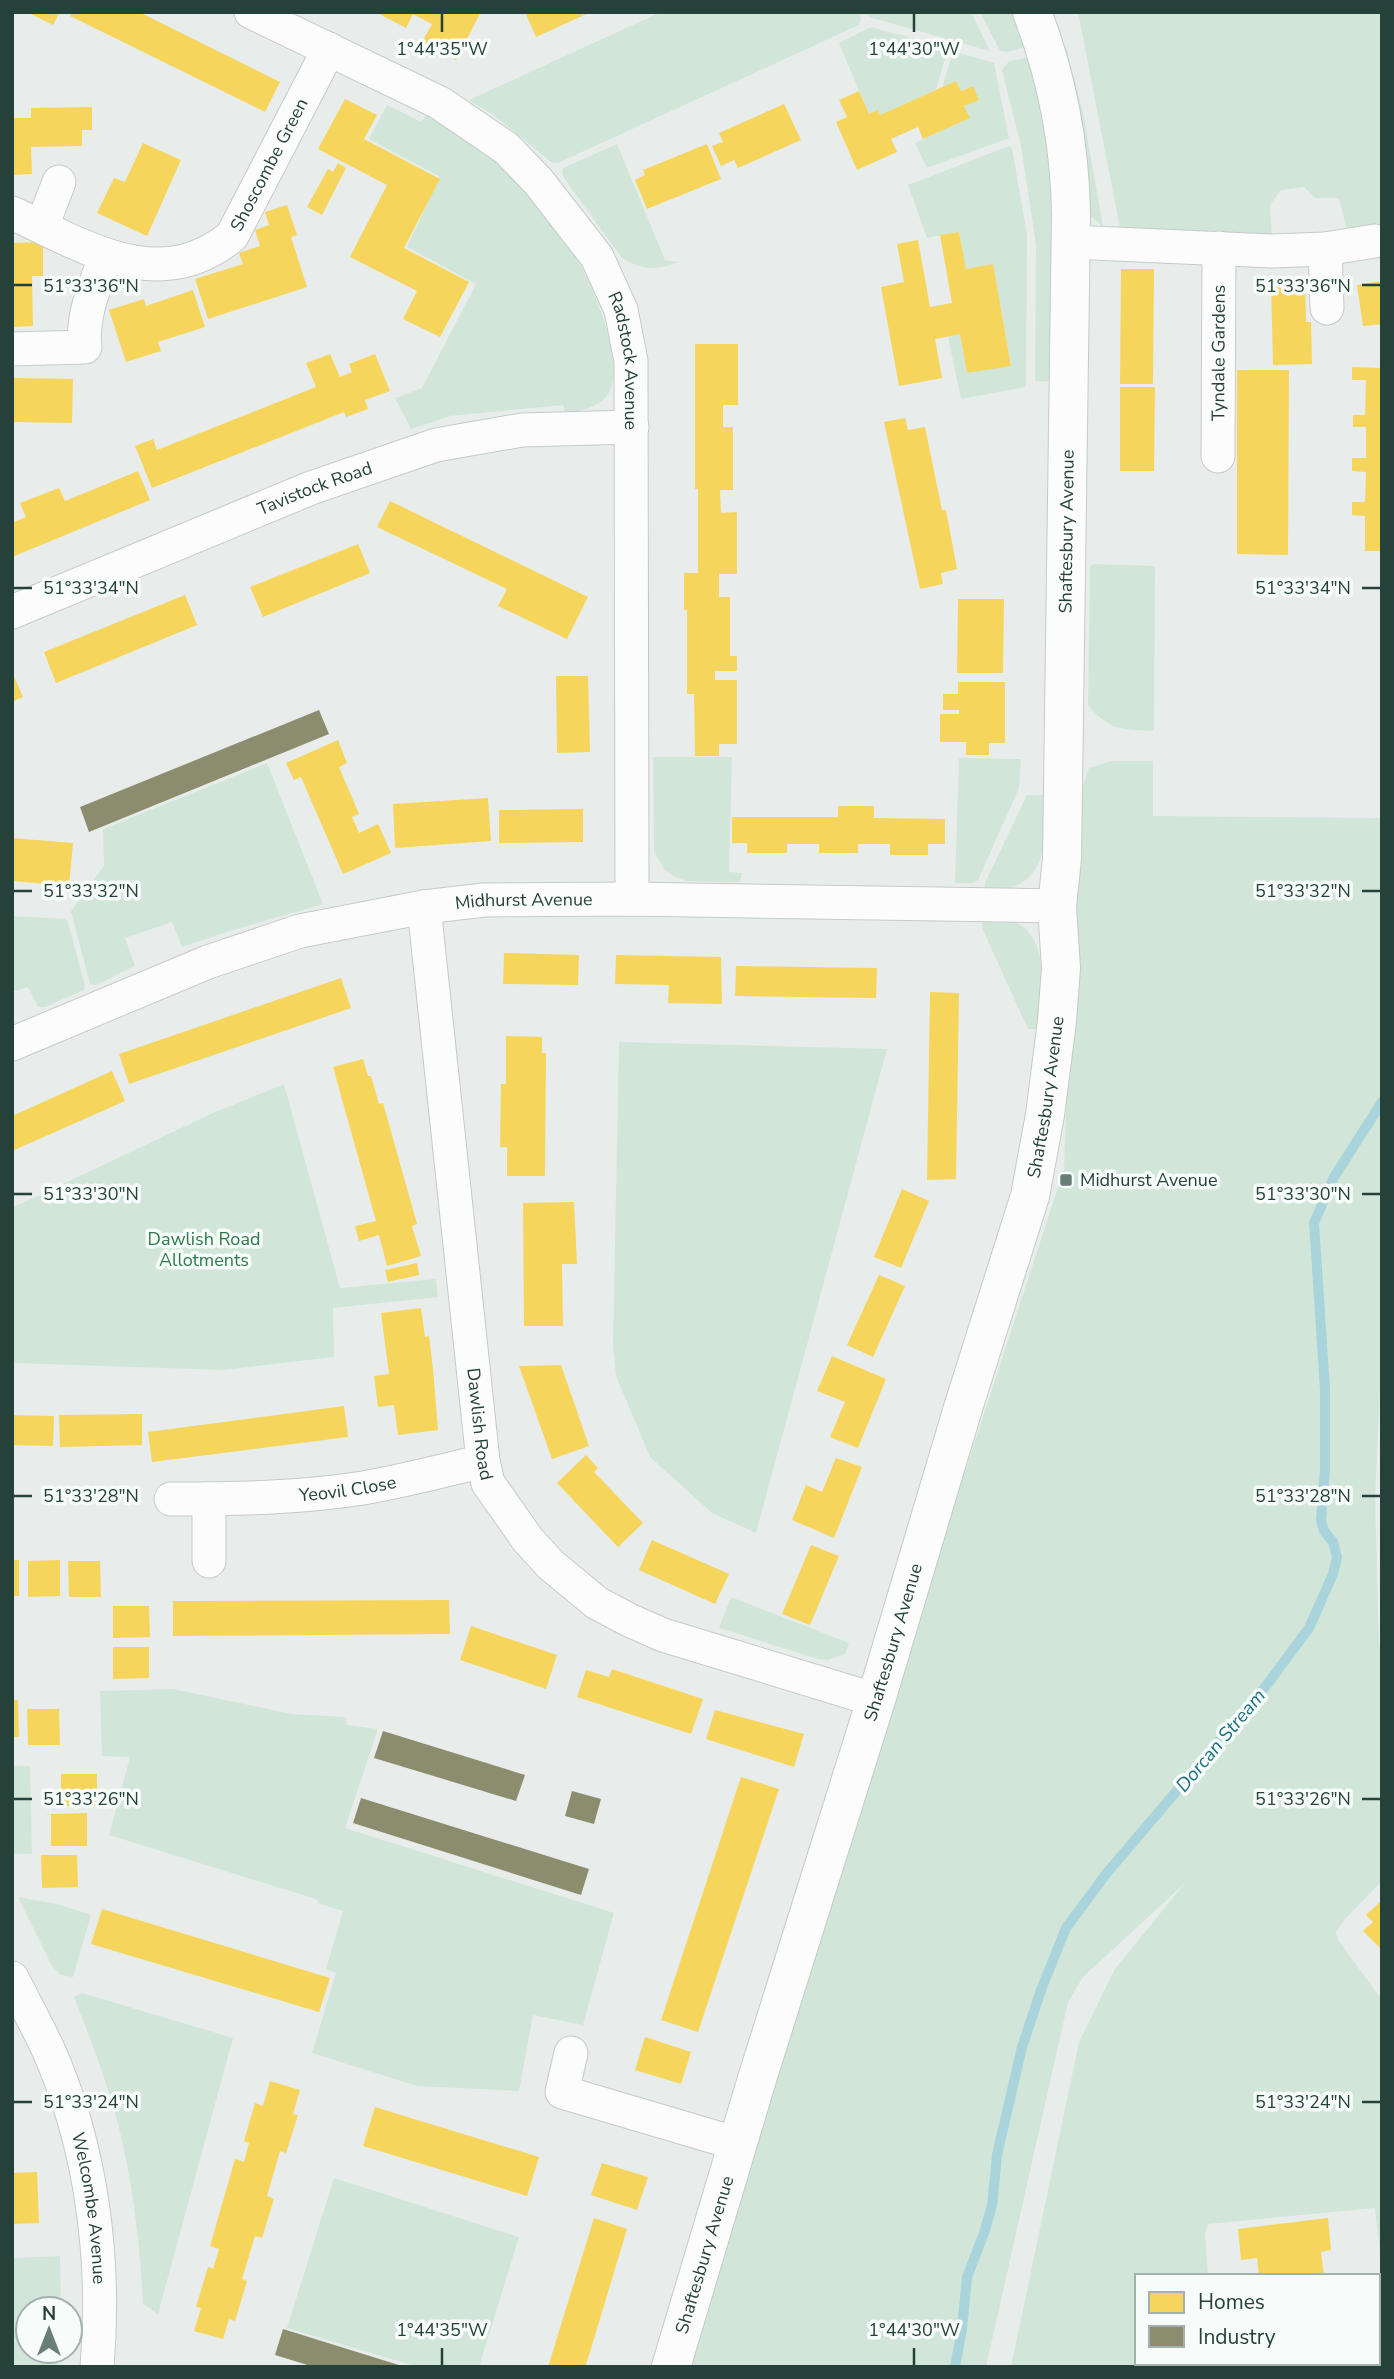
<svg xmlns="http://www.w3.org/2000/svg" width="1394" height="2379" viewBox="0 0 1394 2379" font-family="'Nunito Sans',sans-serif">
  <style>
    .green { fill: #d1e6d8 }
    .homes { fill: #f6d55c }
    .industry { fill: #8c8c6e }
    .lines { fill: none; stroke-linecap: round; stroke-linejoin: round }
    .stream { stroke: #a9d4db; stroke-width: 10 }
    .street-casing { stroke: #c5cac8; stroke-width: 35 }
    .secondary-casing { stroke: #c3cbc8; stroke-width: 40 }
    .street { stroke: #fcfcfc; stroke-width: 33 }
    .secondary { stroke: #fcfcfc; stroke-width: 38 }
    .ticks { fill: none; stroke: #24423a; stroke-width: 2.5 }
    .poi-dot { fill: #697e78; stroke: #f7fbf9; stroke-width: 2.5 }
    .labels { text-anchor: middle; stroke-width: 7; stroke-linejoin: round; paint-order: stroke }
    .street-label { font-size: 18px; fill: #24423a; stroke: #f7fbf9 }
    .poi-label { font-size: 18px; fill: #24423a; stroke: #f7fbf9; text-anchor: start }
    .park-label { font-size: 18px; fill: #2d7a4b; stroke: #f7fbf9 }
    .water-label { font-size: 19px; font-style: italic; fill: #1c6f80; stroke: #f7fbf9 }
    .ticks-label { font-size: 18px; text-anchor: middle; fill: #24423a; stroke: #f7fbf9; stroke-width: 7; stroke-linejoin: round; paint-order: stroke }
  </style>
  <rect width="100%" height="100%" fill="#e8edeb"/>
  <g class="green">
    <path d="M661,12H858L861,18L859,25L558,163L551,162L496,117L469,100Z"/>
    <path d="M867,12H971L990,51L869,17Z"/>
    <path d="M980,12H1011L1025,47L1007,52L1000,51Z"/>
    <path d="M1078,12H1382V232L1348,234L1339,198H1315L1304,187L1281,190L1270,205L1272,240L1120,228Z"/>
    <path d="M871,27L948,48L936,90L880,115L878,111L869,114L839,43Z"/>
    <path d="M1066,47L1083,113L1103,227L1088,214L1059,48Z"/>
    <path d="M953,51L994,63L1009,138L927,168L915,143L969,118L964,106L978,100L972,86L961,91L942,88Z"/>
    <path d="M1031,57L1052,170L1053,382L1035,381L1036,245L1021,146L1002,70L1009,61Z"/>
    <path d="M387,105L421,122L426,115C457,134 487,151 513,177C538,202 565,235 581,266C595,293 627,366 608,394C599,408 580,410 566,414L563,405L450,416L411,429L395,398L422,388L476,284L407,247L440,177L369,139Z"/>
    <path d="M617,144L665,260L678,262C658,271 641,270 622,258L564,178L562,172L563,168Z"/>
    <path d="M1009,146L1012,148L1027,235L1026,387L961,399L948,337L960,334L967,373L1011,365L993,265L966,269L959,232L927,238L908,185Z"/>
    <path d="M1093,564L1155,566L1154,731C1123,730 1108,730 1088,705L1090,567Z"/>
    <path d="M653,757H732L729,872L742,873L740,882L687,881L675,877L664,869L654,851Z"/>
    <path d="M959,758L1021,759L1019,788L978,880L973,883H955Z"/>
    <path d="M1111,761H1153V816L1382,818V1349L1375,1496L1379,1646H1382V1881L1346,1918L1336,1932L1338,1940L1382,2000V2271L1375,2208L1208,2224L1205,2234L1208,2276H1137V2363H1204L1207,2367H1011L1079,2042L1115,1969L1185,1883L1083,1977L1068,2002L986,2367H683L810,1946L1064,1169L1075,846C1078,819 1079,792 1089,768Z"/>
    <path d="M267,763L323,904L233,930L182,947L172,922L125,938L135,966L96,985L90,984L71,911L104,866L103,829Z"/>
    <path d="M1027,795H1047C1045,844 1049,891 985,891V883Z"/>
    <path d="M12,916L65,919L68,922L85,986L84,990L45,1007H38L28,987L12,992Z"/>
    <path d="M983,919C990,919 998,918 1005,919C1054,928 1041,996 1039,1029H1028L982,928Z"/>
    <path d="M619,1042L887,1049L756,1533L712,1513L650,1457L616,1376L613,1345Z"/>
    <path d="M284,1084L340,1288L436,1279L438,1297L333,1308L334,1357L223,1370L12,1363V1208L213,1113Z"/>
    <path d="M731,1597L849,1643L845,1654L828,1660L818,1659L719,1628Z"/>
    <path d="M173,1689L292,1714L346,1717L347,1725L378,1729L345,1828L614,1913L583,2025L533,2015L519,2091L417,2086L312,2053L336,1973L326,1969L343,1911L320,1904L316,1899L109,1835L130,1757L102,1756L100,1691Z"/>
    <path d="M12,1766H30L32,1854H12Z"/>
    <path d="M18,1897L57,1904L91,1915L73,1977L61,1975L52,1966Z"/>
    <path d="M82,1993L233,2038L158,2314L143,2304C140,2244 133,2182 118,2124C107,2081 90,2039 74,1997Z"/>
    <path d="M334,2178L519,2237L479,2367H418L287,2328Z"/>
    <path d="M60,2256L61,2309H28V2351H59L57,2367H12V2258Z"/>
  </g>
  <g class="homes">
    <path d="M27,12H60L53,25Z"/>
    <path d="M72,12H139L280,82L265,112L70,16Z"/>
    <path d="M375,12H481L456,60L422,42L432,24L413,14L406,28Z"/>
    <path d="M525,12H591L536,37Z"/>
    <path d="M956,81L961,91L973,86L979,100L964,106L970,118L923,139L918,127L891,139L897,152L857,170L836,122L847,117L839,100L859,91L869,114L878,110L880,115Z"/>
    <path d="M345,99L377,115L364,139L440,179L404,248L469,282L440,337L403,319L417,291L350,257L387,185L318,149Z"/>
    <path d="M784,104L801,140L738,168L734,160L721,166L712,146L723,142L719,133Z"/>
    <path d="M92,107V130H82V146L31,147L32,174L12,175V118H31V108Z"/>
    <path d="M143,143L181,160L147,236L97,213L114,178L125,182Z"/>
    <path d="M707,144L721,179L647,209L635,180L645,175L643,170Z"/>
    <path d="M338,163L346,168L322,215L307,207L328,169L333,172Z"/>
    <path d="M287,205L297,235L291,237L307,287L208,319L195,279L243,264L239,253L260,246L255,230L269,225L265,212Z"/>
    <path d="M959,232L966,269L993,264L1011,366L967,373L960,334L941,338L935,339L942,378L899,386L881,287L904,282L897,244L918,240L930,307L952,303L940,235Z"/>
    <path d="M43,242V276H32L33,326L12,327V243Z"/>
    <path d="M1121,269H1154L1153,384H1120Z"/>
    <path d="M1382,281V324L1363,326L1357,285Z"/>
    <path d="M1305,284L1306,322H1311L1312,364L1273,365L1271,285Z"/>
    <path d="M193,290L205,327L158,342L161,351L126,362L109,310L144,299L146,306Z"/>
    <path d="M695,344H738V405H723V427H733V490H720L721,513L737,512V574H719V597H730V656H737V671H715V680H737V744H719V756H695L694,694H687V610H684V573H698V489H695Z"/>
    <path d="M330,354L340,377L352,372L349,364L375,354L390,391L365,400L368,409L346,417L344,412L152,488L135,446L153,439L157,450L316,387L306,363Z"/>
    <path d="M1352,367L1382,368V551H1365V516L1352,515V502H1365L1366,472L1352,471V458H1366V427H1353V415H1365L1366,380H1352Z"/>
    <path d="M1237,370H1289L1288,555L1237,554Z"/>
    <path d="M12,378L73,379L72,423L12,422Z"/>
    <path d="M1120,387H1155L1154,471H1120Z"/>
    <path d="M905,418L908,430L925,427L942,510H946L957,569L941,573L943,584L920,589L884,422Z"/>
    <path d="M138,471L150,500L12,557V523L26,517L20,503L59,488L65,501Z"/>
    <path d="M390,501L588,597L567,639L498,606L507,589L377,527Z"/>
    <path d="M358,544L370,573L263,617L250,587Z"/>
    <path d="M185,595L197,625L56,683L44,652Z"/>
    <path d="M958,599H1004L1003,673H957Z"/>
    <path d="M12,672L23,697L12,702Z"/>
    <path d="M556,676H588L590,752L557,753Z"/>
    <path d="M958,682H1005V743H989V755H966V742H940V714H959V710H943V694H958Z"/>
    <path d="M338,740L347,763L339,767L359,814L352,817L359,833L378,824L391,853L343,874L301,777L294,780L286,763Z"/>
    <path d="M488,798L491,841L395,848L393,804Z"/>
    <path d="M838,806H874V818L945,819V844H928V855H890V844H858V853H819V844H787V853H747V843H732V817H838Z"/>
    <path d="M583,809V842L499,843V810Z"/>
    <path d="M12,838L73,843L69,886L12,881Z"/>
    <path d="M504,953L579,955L578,985L503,984Z"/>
    <path d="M616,955L721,957L722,1004L668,1003L669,985L615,984Z"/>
    <path d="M736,966L877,968L876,998L735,996Z"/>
    <path d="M341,978L351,1008L129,1084L119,1054Z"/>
    <path d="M930,992L959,993L956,1179L927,1180Z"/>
    <path d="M506,1036L542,1037V1053H546L545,1176H507V1147H500L501,1084H506Z"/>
    <path d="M363,1059L368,1076H371L379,1104L383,1103L417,1224L412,1226L421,1256L387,1266L379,1235L359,1241L355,1226L376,1221L333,1067Z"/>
    <path d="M112,1071L125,1101L12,1151V1116Z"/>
    <path d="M902,1189L929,1201L901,1268L874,1257Z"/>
    <path d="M574,1202L577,1264H562L563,1326H524L523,1203Z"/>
    <path d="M417,1263L419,1275L388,1282L385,1270Z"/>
    <path d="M879,1275L905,1286L873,1357L847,1345Z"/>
    <path d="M421,1308L425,1337L429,1336L433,1369L438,1430L398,1435L394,1405L378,1407L374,1376L389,1374L381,1313Z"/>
    <path d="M832,1356L886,1379L858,1448L830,1437L845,1402L817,1391Z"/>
    <path d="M561,1365L589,1446L552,1459L519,1366Z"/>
    <path d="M344,1406L348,1437L152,1462L148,1432Z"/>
    <path d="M142,1414V1445L60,1447L59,1415Z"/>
    <path d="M12,1415L54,1416L53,1446L12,1445Z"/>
    <path d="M586,1455L598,1468L594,1472L643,1523L618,1547L557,1483Z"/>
    <path d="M836,1458L862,1467L834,1538L792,1520L806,1485L822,1492Z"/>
    <path d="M652,1540L729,1574L715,1604L639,1570Z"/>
    <path d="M811,1545L839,1556L810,1625L782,1614Z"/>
    <rect x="12" y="1560" width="7" height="36"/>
    <path d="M60,1560V1596L28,1597V1561Z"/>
    <path d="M68,1561H100L101,1597H69Z"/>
    <path d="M449,1600L450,1634L173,1636V1601Z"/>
    <path d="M113,1606H149L150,1637L113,1638Z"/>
    <path d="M471,1626L557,1655L546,1689L460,1660Z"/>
    <path d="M113,1647H149V1678L113,1679Z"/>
    <path d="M612,1669L703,1699L691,1734L577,1697L586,1670L609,1677Z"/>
    <path d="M12,1700H18L19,1737H12Z"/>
    <path d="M27,1709H59L60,1745H28Z"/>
    <path d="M715,1710L804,1734L794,1767L706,1739Z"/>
    <rect x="61" y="1774" width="36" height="32"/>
    <path d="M741,1777L779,1789L698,2032L661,2020Z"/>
    <path d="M87,1813V1846H51V1814Z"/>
    <path d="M41,1855H77L78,1887L42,1888Z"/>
    <path d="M1382,1900V1950L1363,1931L1373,1922L1366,1915Z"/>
    <path d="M102,1909L330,1978L319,2012L91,1944Z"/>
    <path d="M645,2037L691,2052L681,2084L635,2070Z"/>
    <path d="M270,2081L300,2090L293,2114L298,2115L286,2153L280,2151L267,2196L274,2199L262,2238L255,2236L242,2279L247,2281L235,2321L229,2319L223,2339L194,2331L201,2308L196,2307L208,2267L213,2269L219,2249L210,2246L235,2159L244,2162L249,2143L244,2141L255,2103L263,2106Z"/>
    <path d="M375,2107L539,2157L527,2196L363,2146Z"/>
    <path d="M602,2163L648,2177L637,2210L591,2195Z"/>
    <path d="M37,2172L39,2223L12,2224V2173Z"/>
    <path d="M594,2218L627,2229L590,2352L585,2367H548Z"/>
    <path d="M1328,2218L1331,2250L1321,2252L1324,2276H1259L1257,2258L1241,2260L1238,2229Z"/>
  </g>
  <g class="industry">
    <path d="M319,710L329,734L89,832L80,807Z"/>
    <path d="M383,1731L525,1775L516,1801L374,1758Z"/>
    <path d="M572,1791L601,1799L594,1824L565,1816Z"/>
    <path d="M361,1798L589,1869L581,1895L353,1823Z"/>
    <path d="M283,2329L402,2366V2367H314L275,2355Z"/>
  </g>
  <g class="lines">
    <path class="stream" d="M955,2367L962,2329L967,2277L984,2233L992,2206L997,2155L1022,2047L1041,1990L1066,1928L1106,1874L1266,1686L1309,1628L1333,1574L1337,1557L1333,1542L1324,1531L1321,1520L1325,1470V1389L1314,1223L1334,1177L1382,1102"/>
    <g class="street-casing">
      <g id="street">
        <path id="s1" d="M251,12L440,103L506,148L538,181L597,257L621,310L631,361L632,899"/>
        <path id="s2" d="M12,213C84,246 159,296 232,236L329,49"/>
        <path d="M42,226L59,182"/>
        <path d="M1071,242L1272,251L1325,249L1375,241"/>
        <path d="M1325,249L1327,308"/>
        <path d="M12,349L85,347C81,317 96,283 106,255"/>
        <path id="s3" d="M1218,456L1219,248"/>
        <path id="s4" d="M12,612L311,488L436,445L522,430L632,427"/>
        <path id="s5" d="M424,907L483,1461L488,1483L528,1540L551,1565L597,1603L629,1620L663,1635L876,1700"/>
        <path id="s6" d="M12,1044L208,962L300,931L424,907L484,900L632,899L1057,906"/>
        <path id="s7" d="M171,1499C235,1499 300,1498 363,1488C403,1481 443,1471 483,1461"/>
        <path d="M209,1499V1561"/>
        <path id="s8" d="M12,1978C24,2002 37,2025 48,2049C92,2147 106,2261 97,2367"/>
        <path d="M571,2053L562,2092L738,2144"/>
        <path d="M1356,2367L1361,2363"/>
      </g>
    </g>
    <g class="secondary-casing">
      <g id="secondary">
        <path id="s9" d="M671,2367L757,2079L876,1700L963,1408L1030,1196L1045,1115L1057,1021L1061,968L1057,906L1062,859L1071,214C1070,145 1057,77 1032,12"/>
      </g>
    </g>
    <use href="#street" class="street"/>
    <use href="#secondary" class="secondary"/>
  </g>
  <path class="ticks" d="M442,14V32M914,14V32M14,285H32M1362,285H1380M14,588H32M1362,588H1380M14,891H32M1362,891H1380M14,1194H32M1362,1194H1380M14,1496H32M1362,1496H1380M14,1799H32M1362,1799H1380M14,2102H32M1362,2102H1380M442,2348V2365M914,2348V2365"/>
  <rect class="poi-dot" x="1059" y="1173" width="14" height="14" rx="3.5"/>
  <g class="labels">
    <g class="street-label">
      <text dy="6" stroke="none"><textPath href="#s2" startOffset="317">Shoscombe Green</textPath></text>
      <text dy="6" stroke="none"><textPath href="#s3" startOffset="103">Tyndale Gardens</textPath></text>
      <text dy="6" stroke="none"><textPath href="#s1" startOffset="541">Radstock Avenue</textPath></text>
      <text dy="6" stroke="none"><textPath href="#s4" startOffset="327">Tavistock Road</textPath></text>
      <text dy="6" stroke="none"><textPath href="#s9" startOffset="1892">Shaftesbury Avenue</textPath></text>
      <text dy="6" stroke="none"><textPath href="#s6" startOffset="536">Midhurst Avenue</textPath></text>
      <text dy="6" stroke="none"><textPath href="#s9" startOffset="1325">Shaftesbury Avenue</textPath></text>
      <text dy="6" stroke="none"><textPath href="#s5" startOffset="520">Dawlish Road</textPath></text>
      <text dy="6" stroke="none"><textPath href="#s7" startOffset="177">Yeovil Close</textPath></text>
      <text dy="6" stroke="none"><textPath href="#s9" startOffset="758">Shaftesbury Avenue</textPath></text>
      <text dy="6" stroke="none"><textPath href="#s8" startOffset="245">Welcombe Avenue</textPath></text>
      <text dy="6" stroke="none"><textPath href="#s9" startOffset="117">Shaftesbury Avenue</textPath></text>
    </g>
    <g class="poi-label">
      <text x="1080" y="1186">Midhurst Avenue</text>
    </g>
    <g class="park-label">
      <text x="204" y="1245">Dawlish Road<tspan x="204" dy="21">Allotments</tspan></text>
    </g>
    <g class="water-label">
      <text transform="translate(1220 1740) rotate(-50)" y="7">Dorcan Stream</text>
    </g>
  </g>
  <g class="ticks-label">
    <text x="442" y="55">1°44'35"W</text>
    <text x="914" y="55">1°44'30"W</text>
    <text x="91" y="292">51°33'36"N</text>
    <text x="1303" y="292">51°33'36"N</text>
    <text x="91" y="594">51°33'34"N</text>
    <text x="1303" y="594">51°33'34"N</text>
    <text x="91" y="897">51°33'32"N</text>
    <text x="1303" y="897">51°33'32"N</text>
    <text x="91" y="1200">51°33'30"N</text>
    <text x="1303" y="1200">51°33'30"N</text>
    <text x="91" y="1502">51°33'28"N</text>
    <text x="1303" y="1502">51°33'28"N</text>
    <text x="91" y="1805">51°33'26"N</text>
    <text x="1303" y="1805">51°33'26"N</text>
    <text x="91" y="2108">51°33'24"N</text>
    <text x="1303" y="2108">51°33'24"N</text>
    <text x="442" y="2336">1°44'35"W</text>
    <text x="914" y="2336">1°44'30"W</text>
  </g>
  <rect width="1394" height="2379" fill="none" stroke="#24423a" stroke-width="28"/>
  <rect x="1135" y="2274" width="245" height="91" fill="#f7fbf9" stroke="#a3b1ad" stroke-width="2"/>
  <rect x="1149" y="2292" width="35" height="21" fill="#f6d55c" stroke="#a3b1ad" stroke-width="2"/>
  <text x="1198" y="2309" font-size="21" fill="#24423a">Homes</text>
  <rect x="1149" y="2326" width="35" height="21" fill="#8c8c6e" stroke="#a3b1ad" stroke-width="2"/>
  <text x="1198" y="2344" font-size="21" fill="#24423a">Industry</text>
  <g transform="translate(49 2330)"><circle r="33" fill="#f7fbf9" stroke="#a3b1ad" stroke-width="2"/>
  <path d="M0-5L12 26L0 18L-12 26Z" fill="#697e78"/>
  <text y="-10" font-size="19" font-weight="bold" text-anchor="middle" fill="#24423a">N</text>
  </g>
</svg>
